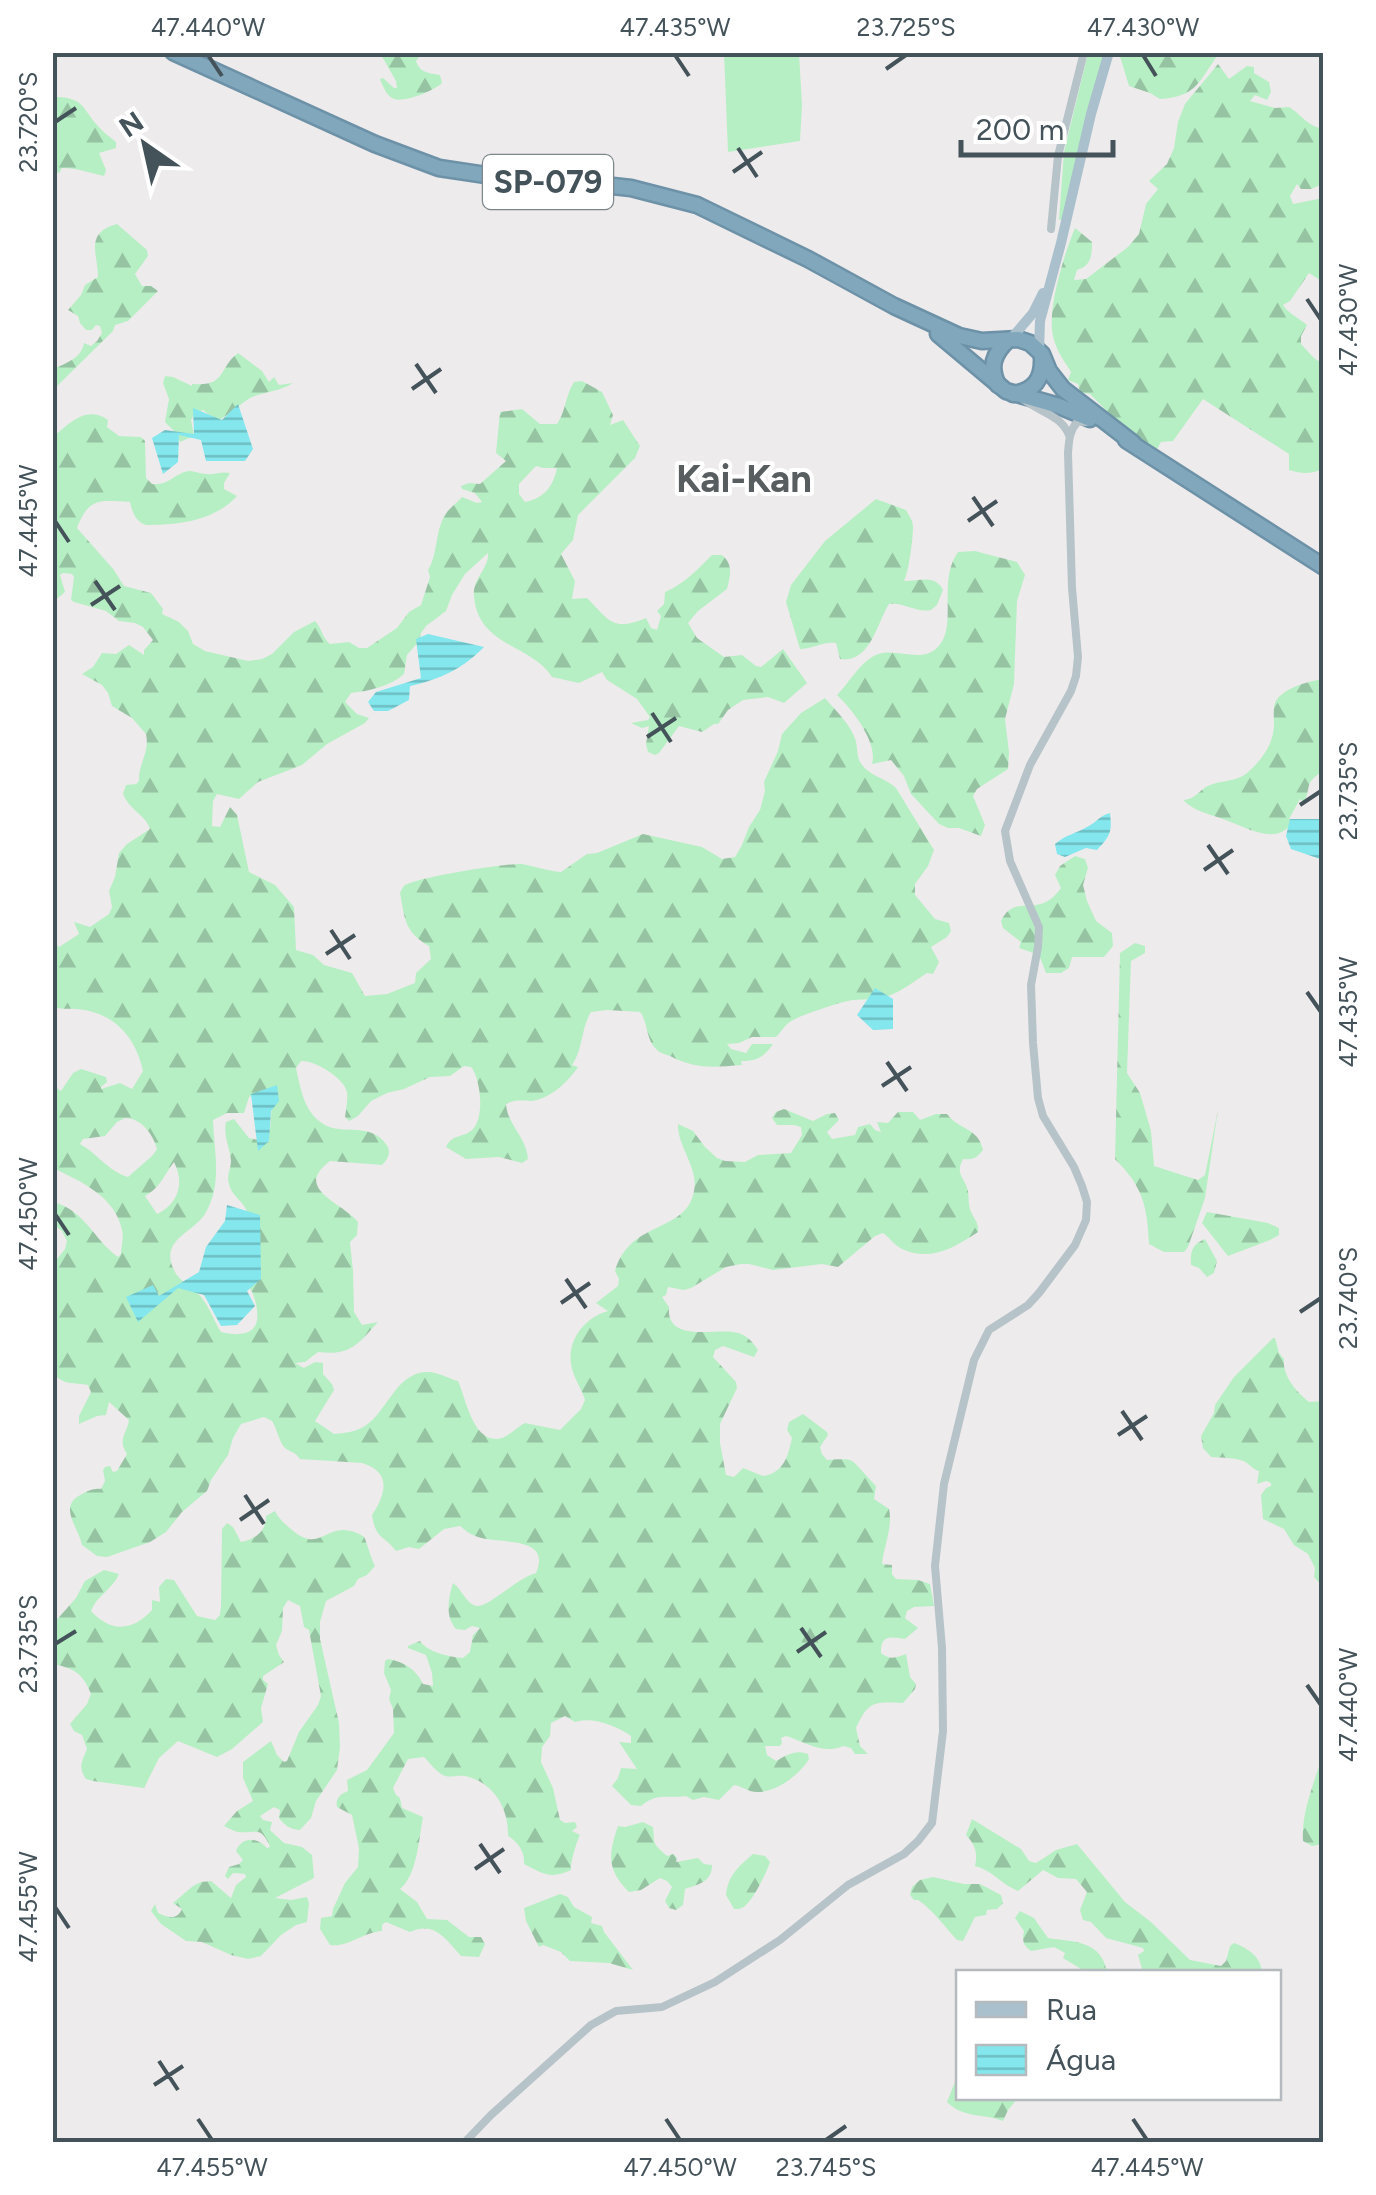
<svg xmlns="http://www.w3.org/2000/svg" width="1376" height="2195" viewBox="0 0 1376 2195" font-family="Figtree,sans-serif">
  <style>
    .green { fill: #b7efc4 }
    .forest { fill: url(#forest-firs); fill-rule: evenodd }
    .water { fill: url(#water-rules) }
    .lines { fill: none; stroke-linecap: round; stroke-linejoin: round }
    .highway-casing { stroke: #6d92a8; stroke-width: 19 }
    .minor { stroke: #b6c3c9; stroke-width: 8 }
    .major { stroke: #aac0cc; stroke-width: 10 }
    .highway { stroke: #81a7bc; stroke-width: 14 }
    .ticks { fill: none; stroke: #445259; stroke-width: 4 }
    .labels { text-anchor: middle; stroke-width: 8; stroke-linejoin: round; paint-order: stroke }
    .shield { fill: #fff; stroke: #7c868b; stroke-width: 2.5 }
    .shield-label { font-size: 32px; font-weight: bold; fill: #445259 }
    .neighbourhood-label { font-size: 38px; font-weight: bold; fill: #585d60; stroke: #fff }
    .neatline { fill: none; stroke: #445259; stroke-width: 4 }
    .ticks-label { font-size: 25px; text-anchor: middle; fill: #445259 }
  </style>
  <defs>
    <pattern id="forest-firs" width="22" height="20" patternUnits="userSpaceOnUse" patternTransform="scale(2.5)"><rect width="22" height="20" fill="#b7efc4"/><path d="M5 1l3.5 6h-7zM16 11l3.5 6h-7z" fill="#96c4a2"/></pattern>
    <pattern id="water-rules" width="6" height="5" patternUnits="userSpaceOnUse" patternTransform="scale(2.5)"><rect width="6" height="5" fill="#83e7ed"/><path d="M0 2.5h6" fill="none" stroke="#6dbec3"/></pattern>
  </defs>
  <rect width="100%" height="100%" fill="#eeebec"/>
  <g class="green">
    <path d="M724,53H799L802,105L800,141L728,152Z"/>
    <path d="M1088,53H1107L1063,219L1059,220L1064,152Z"/>
  </g>
  <g class="forest">
    <path d="M380,53H422L416,61C420,73 429,73 440,75L442,83C435,90 405,103 394,99C386,96 383,86 380,79L383,78L394,88H397L396,81Z"/>
    <path d="M1119,53V52L1219,53C1200,80 1197,97 1160,99L1150,93L1129,86Z"/>
    <path d="M1218,64L1229,79L1247,66L1254,67V73L1269,82L1271,92L1267,100L1255,95L1250,101L1275,108L1289,107C1301,114 1309,128 1323,128V184L1311,189H1301L1297,184L1290,196L1293,204L1323,198V282L1309,273L1290,301L1283,305C1289,314 1299,318 1307,325L1301,336V344L1314,358L1323,364V469C1311,474 1302,474 1289,470V454L1203,399L1173,441L1161,442L1156,451L1115,419L1090,394L1080,392L1078,384L1068,380L1071,372C1064,361 1056,350 1053,336C1047,308 1064,255 1075,228L1092,242C1092,256 1091,266 1077,270L1074,280L1086,279L1128,247L1139,234L1146,204L1158,189L1149,181L1167,164L1174,148L1178,122L1185,104Z"/>
    <path d="M52,91L57,97C84,98 82,108 97,125C102,131 110,137 116,142V148L99,153L106,170L104,176C90,173 78,168 62,168L59,173L53,171Z"/>
    <path d="M117,224L147,250L148,256L135,274L142,286H151L158,291L128,321L115,325L113,331L53,390V369C66,363 81,359 84,343L91,346L97,341L102,333L100,326L96,325L92,330H86L80,323L78,316L68,310L81,295L85,285L98,277C98,254 84,233 117,224Z"/>
    <path d="M238,353L262,371L269,382L274,377L279,385L293,383C279,392 265,391 250,398C240,404 231,413 221,419L213,418L203,410L195,413L191,420L194,436L180,442L177,434L165,422L169,399L163,383L165,376L173,377L192,386V384C227,387 218,368 238,353Z"/>
    <path d="M582,381L602,392L613,415L610,425L623,420L640,446L635,458L578,515L573,540L561,554L575,581L572,599L587,598C609,620 612,632 646,618L651,628L657,630L661,616L657,611L664,604L665,592C684,584 698,569 712,555H722C734,565 730,577 727,589L698,611L688,623L697,638L724,657L742,655L756,666L761,667L783,649L807,683L784,703L768,697L743,700L728,710L718,724H714L702,732L679,726L659,753L655,755L648,752L646,744L649,726L642,728L631,723L648,720L650,717L637,699L607,680L602,672L579,683L552,677C531,644 478,647 474,596C472,579 489,569 488,553L465,574L452,595L446,611L426,626L421,633L419,641L407,655L404,674C391,686 369,691 351,693L345,702L357,714L369,718L365,723L327,744L302,765L258,782L239,799L217,794L213,801L212,826L220,827L230,807L237,815L249,872L275,885L294,907L296,950L313,955L324,965L352,973L365,996L387,994L415,983L416,973L431,959L429,946C404,932 405,919 400,893C401,891 402,888 404,886C413,878 507,863 522,864C535,866 547,871 561,872L587,854L597,853L643,834L702,847L722,859L735,857L742,845L749,827L760,810L765,791L764,782L778,751L782,734L801,713L825,698C835,710 848,722 854,736C859,746 855,758 863,766C872,777 886,778 896,788L934,850L928,866L915,884V895L935,919L949,923L951,931L947,937L931,947L939,962L933,974L927,973C916,980 905,989 893,994C881,1000 866,999 853,1000C843,1001 802,1015 793,1020C785,1024 782,1031 776,1037H752L739,1043L727,1044L731,1049L746,1053L752,1044H773C764,1057 757,1061 741,1061L742,1065C714,1067 697,1070 670,1056C665,1054 659,1053 656,1049C646,1040 648,1022 640,1012L607,1010L591,1012C581,1028 583,1050 572,1065L578,1067C568,1082 550,1099 531,1101C521,1101 516,1099 506,1104C507,1124 527,1138 528,1159L522,1163L499,1157L466,1159L446,1147C453,1133 461,1139 472,1130C485,1119 481,1079 471,1067L464,1066L450,1076L430,1077L404,1089L387,1093L371,1101L358,1116L349,1121L345,1117C346,1110 348,1099 347,1092C344,1078 315,1060 301,1061L296,1068C301,1090 304,1113 325,1125C341,1135 371,1122 386,1144C392,1152 388,1159 382,1165L330,1161C293,1189 340,1201 358,1222L357,1235L350,1242L353,1271L354,1312L362,1325L378,1322C358,1344 351,1356 318,1352L305,1362L295,1363L304,1368L315,1362L323,1363V1374L332,1384L334,1390L315,1421L334,1434C345,1433 355,1432 365,1426C387,1412 396,1373 426,1372C436,1371 448,1378 458,1381C466,1398 472,1440 497,1439C506,1439 517,1427 525,1423L560,1430L581,1409L585,1400C582,1390 575,1380 572,1369C565,1343 583,1318 608,1311L596,1303L618,1286L619,1279L615,1271C630,1219 686,1234 694,1191C699,1168 677,1146 678,1124L693,1131L705,1147L717,1158L725,1161L745,1162L758,1155L791,1153L802,1135L801,1127L794,1125H777L772,1118L776,1112L784,1109L813,1121L827,1114L835,1113L839,1120L827,1132L832,1139L855,1135L858,1127L870,1124L875,1130L881,1132L877,1122L888,1123L898,1112H913L920,1120L936,1114H947C960,1131 978,1127 983,1150C977,1158 973,1160 963,1159C955,1175 964,1176 968,1191C969,1197 968,1203 970,1209C973,1219 979,1221 978,1232C954,1248 930,1262 902,1249C894,1245 890,1238 883,1233L875,1236L838,1267L822,1264L773,1270L749,1264H741L726,1267L691,1288L684,1290L668,1287L666,1295L662,1297L669,1307C666,1342 712,1329 733,1332C745,1333 752,1341 758,1350L754,1357L723,1346L715,1350L713,1357L736,1382L737,1388L720,1424V1443L726,1475L734,1477L743,1468L763,1476C784,1473 788,1456 792,1438L787,1430L789,1422L803,1414L827,1432L828,1435L820,1447L822,1454L827,1460C834,1460 846,1458 852,1461C856,1463 871,1481 876,1486L874,1499L889,1509C893,1527 884,1546 882,1564L892,1565V1574L896,1579L918,1580L930,1584L934,1606L914,1607L907,1611L905,1618L918,1628L905,1639C892,1637 880,1634 881,1653C890,1660 895,1658 906,1654L910,1677L916,1684L915,1689L903,1703C874,1702 869,1700 856,1728L860,1746L868,1754H855L851,1748L843,1746C824,1755 805,1742 786,1736L781,1738L782,1743L780,1746H765L767,1755L776,1761C787,1755 795,1749 808,1754L809,1759C799,1776 771,1797 750,1791C745,1789 740,1786 734,1785L719,1800L704,1797L693,1800L686,1796C668,1799 657,1792 641,1806L631,1805L612,1786L618,1778L621,1768L637,1769L619,1742L631,1743V1736C617,1726 592,1716 575,1722L565,1716L551,1723L550,1736L542,1747L541,1762L553,1788L560,1820L565,1823L575,1822L577,1827L572,1831L580,1835C577,1840 570,1864 571,1870C550,1880 542,1873 524,1864C525,1852 518,1842 508,1836C509,1808 493,1782 465,1776C457,1775 448,1779 441,1774C435,1770 429,1762 424,1757L408,1759L393,1788L396,1795L400,1798L402,1808L423,1817C419,1838 417,1876 400,1889L417,1902L427,1919L447,1920L469,1937H481L485,1944L479,1957L461,1956C445,1938 434,1921 410,1932L386,1922L382,1925V1931C363,1932 348,1948 330,1945L320,1929L321,1918L332,1916L333,1909L345,1883L358,1867L359,1848L352,1815L337,1807C335,1799 340,1794 348,1791L347,1780L367,1770L394,1733L393,1709L389,1699L391,1690L384,1673L385,1661L388,1659C404,1662 416,1669 423,1684L433,1686L432,1673L426,1655L408,1648V1646L420,1641C427,1652 449,1657 463,1658L470,1652L473,1635L480,1628L472,1626L465,1630L456,1629C445,1616 448,1599 453,1583C462,1589 466,1604 477,1606C488,1608 518,1577 536,1573C553,1533 494,1546 473,1535C468,1533 464,1529 460,1526L444,1529L419,1549L409,1547L396,1551C383,1534 376,1540 372,1515C386,1494 392,1472 362,1463L300,1459C295,1451 290,1453 284,1447C279,1441 277,1429 272,1421L264,1417L241,1424L233,1438L228,1455L211,1480L207,1491L182,1512L166,1532L150,1542L107,1557L97,1556L82,1545C79,1529 60,1509 77,1497C86,1492 91,1488 101,1489L105,1481L103,1470L105,1467L110,1466L113,1472L117,1471L127,1454C117,1439 127,1434 129,1420L109,1402L106,1415L97,1416L79,1424V1416L91,1392L88,1385C74,1382 62,1386 53,1372V1264L65,1249L67,1241L62,1231L53,1224V1202C85,1210 93,1239 118,1257L121,1254C121,1246 124,1238 122,1230C115,1196 80,1181 53,1168L52,1085L61,1091L73,1073L81,1069L106,1077L107,1082L101,1087V1089L120,1083L132,1089L143,1071C136,1039 117,1016 85,1010C74,1008 63,1010 53,1007L52,935L56,936L55,943L59,947L79,934L74,922L90,927L109,914L112,907L109,891L115,877L119,853L127,844L150,829C146,815 130,811 123,794L126,785L136,784L139,781C138,764 150,753 146,734L132,718L112,706L108,693L102,685L82,674L93,667L102,653L116,654L129,645L144,655V650L153,640L143,627L135,623L119,621L106,611L74,602L71,600L74,577L72,574L63,573L60,575L65,592L53,602V437C70,423 86,405 108,420L107,427L119,436L141,437L145,441L146,478L152,484C170,486 175,472 190,471C195,471 200,474 206,474C215,475 221,471 230,473L224,483V489L237,496C215,521 177,525 146,525C136,522 132,512 130,502C101,501 89,496 77,528L114,570L124,586L151,593L163,609L162,614L179,622L188,631L193,644L205,651L248,661L262,659L272,654L294,632L315,621C322,628 322,638 330,644L349,642L359,648H367L397,628L409,612L421,605L430,577L428,570C438,554 435,531 445,515C449,508 457,503 462,497L477,503L482,502L475,493L462,489L461,486L469,483L480,484L506,461L496,453L500,412L522,409L540,424H557C566,411 565,396 574,382ZM536,466L543,468H557C553,487 544,498 525,502L519,494V484ZM264,1091L272,1104L270,1130L258,1140L249,1138L234,1119L226,1122C223,1137 230,1147 231,1161C231,1169 226,1176 229,1184C232,1198 247,1202 248,1217C250,1235 242,1264 245,1280C247,1285 251,1289 253,1294C264,1325 255,1340 221,1332C214,1321 210,1308 202,1298C194,1287 179,1282 174,1270C159,1240 193,1233 205,1214C223,1183 214,1153 213,1120L227,1113H244L249,1097ZM125,1118C141,1118 153,1134 157,1149L153,1155L128,1177C108,1171 98,1154 80,1144L83,1139L105,1136L117,1122ZM174,1162C185,1184 178,1204 157,1214L145,1196C161,1187 164,1175 174,1162Z"/>
    <path d="M876,499L906,510C909,516 913,520 913,527C913,538 909,572 904,581C920,581 935,574 943,590L937,605L931,610C916,613 904,602 889,604C877,623 870,664 840,659L836,643C823,641 813,649 800,649L786,602L791,585L825,541Z"/>
    <path d="M975,551L1017,562L1025,575L1017,601L1014,684L1005,719L1009,752L1008,769L977,789L973,796L985,825L981,836L959,828H948L939,824L911,794L904,776L891,760L872,764C878,743 853,710 837,695C850,682 859,663 876,655C897,646 925,667 941,643C956,621 938,580 958,552Z"/>
    <path d="M1323,679V771C1303,784 1312,786 1304,803L1300,799L1289,819H1294C1279,850 1243,825 1220,818C1206,813 1194,811 1183,800C1197,799 1198,790 1210,785C1222,780 1236,782 1247,773C1261,761 1273,745 1274,726C1274,720 1273,709 1275,703C1281,688 1310,681 1323,679Z"/>
    <path d="M1075,856L1085,859L1088,868L1083,885L1087,901L1096,921L1112,933L1113,946L1104,957H1072L1069,968L1061,973H1046L1039,955L1019,948L1021,942L1003,928L1001,921C1015,891 1038,921 1061,888L1055,875L1060,866Z"/>
    <path d="M1135,943L1145,946V953L1131,961L1127,1073L1140,1093L1145,1110L1151,1131L1154,1166L1198,1180L1205,1175L1218,1110L1205,1198L1188,1247L1184,1252H1164L1149,1244C1147,1205 1143,1187 1115,1159L1120,953Z"/>
    <path d="M1207,1212L1268,1223L1279,1228V1235L1270,1240L1228,1256L1202,1223Z"/>
    <path d="M1205,1239L1217,1261L1214,1273L1207,1277L1199,1268L1191,1265C1190,1252 1192,1244 1205,1239Z"/>
    <path d="M1273,1338H1275L1279,1353L1284,1359C1282,1375 1296,1392 1309,1402L1323,1401V1587L1314,1577L1315,1568L1308,1554L1294,1545L1284,1529L1263,1519L1261,1495L1266,1488L1271,1486V1483L1266,1481L1257,1484L1259,1471C1254,1470 1251,1466 1247,1463C1238,1457 1222,1458 1211,1457L1203,1448L1201,1436L1214,1413L1215,1405L1234,1377Z"/>
    <path d="M275,1511C279,1519 284,1523 291,1529C322,1556 324,1520 357,1533C359,1534 362,1535 364,1537C366,1539 371,1559 375,1566L367,1575L358,1579L354,1586L326,1601L320,1622V1639L339,1723L340,1747L337,1770L316,1801L311,1818L300,1830C291,1830 284,1825 279,1818L280,1810L274,1807L260,1816L263,1820L272,1822L270,1830L284,1843L302,1847L312,1855L314,1878L275,1898L291,1900L307,1897L309,1903L307,1922L296,1925L281,1935L261,1956L248,1959L231,1955L202,1942L186,1941L161,1924L151,1911L155,1904L158,1913C169,1918 177,1920 182,1909L173,1903L193,1886L201,1882L211,1881L231,1898L236,1885L246,1877L245,1874L233,1873L228,1879L225,1876L229,1867L239,1864L243,1860L236,1851C242,1836 257,1837 267,1848L270,1847C261,1825 256,1834 238,1832C233,1831 229,1828 224,1826L237,1811L253,1801L243,1778V1762L271,1741L277,1755L284,1762L287,1761L299,1732L318,1705L321,1696L309,1630L304,1627L300,1606L288,1600L283,1608L282,1631L276,1645L279,1655L284,1662L263,1676V1680L268,1684L261,1708L263,1722L232,1749L217,1757L178,1741L159,1758L144,1788L93,1781L86,1779C77,1766 83,1760 87,1749L82,1735L74,1731L70,1724L87,1704L91,1694C83,1673 73,1668 53,1664V1624L76,1598L85,1581L104,1570L119,1574C113,1589 97,1595 91,1611C111,1633 133,1631 152,1610V1600L160,1602L159,1587L166,1579L174,1580L197,1616L215,1620L220,1615L221,1606L222,1529L227,1523L233,1527L241,1542C255,1540 267,1530 266,1516Z"/>
    <path d="M1323,1753V1844L1312,1846L1303,1841C1301,1811 1315,1782 1323,1753Z"/>
    <path d="M972,1819L1021,1849L1029,1861L1036,1863L1056,1850L1077,1844L1125,1902L1151,1922L1190,1960L1221,1966L1226,1961L1230,1946L1234,1943C1248,1948 1261,1957 1262,1972H1139L1142,1969L1138,1955L1144,1951L1143,1948L1106,1938L1091,1922L1083,1920L1080,1910L1087,1892L1076,1879L1058,1878L1043,1870L1018,1891C1002,1885 992,1870 975,1866C978,1852 975,1845 966,1835Z"/>
    <path d="M643,1822L653,1827C655,1846 651,1841 667,1856L673,1854L677,1858L676,1862L698,1858L704,1864L712,1865C712,1882 699,1884 685,1889L683,1905L676,1910L669,1908L665,1901L672,1887L667,1881L660,1878L641,1890L629,1892C607,1870 608,1855 618,1826L625,1827Z"/>
    <path d="M753,1854L765,1856L770,1862C767,1872 752,1903 742,1908C740,1909 737,1909 734,1909L726,1895C728,1875 739,1866 753,1854Z"/>
    <path d="M933,1877L964,1884H980L1001,1895L1003,1903L997,1909L987,1910L986,1915L975,1917L963,1941L957,1940C944,1926 934,1911 918,1900H914L910,1895L912,1887L920,1880Z"/>
    <path d="M560,1894L568,1897L574,1907L592,1917L591,1923L602,1926L604,1932L633,1970L609,1963L570,1961L561,1952L543,1945L539,1947L526,1921L524,1908Z"/>
    <path d="M1020,1911L1034,1918L1048,1938C1072,1942 1099,1940 1106,1968L1115,1972H1086L1063,1958L1065,1953L1054,1947L1031,1951C1023,1945 1022,1941 1024,1931L1015,1918Z"/>
    <path d="M958,2074V2098H1018L1008,2110L1003,2121C983,2113 964,2119 947,2102Z"/>
  </g>
  <g class="water">
    <path d="M238,404L253,449L245,461H206L201,440L179,435L178,462L163,474L152,438L165,430L194,434L193,408L222,420Z"/>
    <path d="M428,634L484,647C462,669 441,679 410,686L409,700L388,711H374L368,702L376,692L421,678L416,639Z"/>
    <path d="M1110,813C1112,832 1111,835 1097,850L1086,848L1065,857L1057,854L1055,844C1067,834 1075,834 1087,827C1097,822 1099,816 1110,813Z"/>
    <path d="M1290,819H1323V860L1291,849L1286,836Z"/>
    <path d="M875,988L893,999V1029L873,1030L857,1015Z"/>
    <path d="M277,1085L279,1101L271,1111L269,1141L258,1151L251,1094Z"/>
    <path d="M227,1205L260,1215L261,1279L247,1291L255,1306L237,1325L221,1326L204,1295L178,1288L138,1322L126,1297L153,1285L159,1296L199,1272L206,1247L225,1221Z"/>
  </g>
  <g class="lines">
    <g class="highway-casing">
      <g id="highway">
        <path d="M173,52L375,144L439,168L533,182H576L631,188L697,205L808,259L894,306L959,336L982,341L1018,339L1030,343L1042,354L1049,371L1063,389L1133,443"/>
        <path d="M938,334L1006,391L1059,406L1090,419"/>
        <path d="M998,385C989,367 993,354 1008,340"/>
        <path d="M1013,394C1034,391 1043,379 1042,358"/>
        <path d="M1126,440L1324,567"/>
      </g>
    </g>
    <g class="minor">
      <path d="M1051,229L1058,156L1084,52"/>
      <path d="M1023,399C1039,412 1061,415 1069,435"/>
      <path d="M465,2142L491,2115L591,2025L616,2011L662,2007L715,1982L780,1940L848,1885L904,1854L918,1841L932,1823L943,1731L942,1648L935,1566L944,1484L974,1360L989,1330L1028,1305L1039,1293L1075,1245L1086,1220L1087,1202L1082,1186L1074,1167L1043,1116L1038,1098L1033,1043L1031,985L1038,947L1039,927L1010,861L1005,831L1030,765L1071,691L1076,676L1078,657L1072,588L1068,453C1069,441 1069,431 1078,421L1086,422"/>
    </g>
    <g class="major">
      <path d="M1010,340L1033,313L1043,293"/>
      <path d="M1039,351L1040,321L1061,243L1091,114L1109,52"/>
    </g>
    <use href="#highway" class="highway"/>
  </g>
  <path class="ticks" d="M208,55L222,76M675,55L689,76M1143,55L1156,76M886,69L906,55M55,122L76,108M738,148L757,177M733,172L762,152M1307,299L1321,320M416,364L436,393M412,389L441,369M973,497L993,526M55,521L69,542M968,521L997,501M95,581L115,610M91,605L120,586M652,713L671,742M647,737L676,718M1300,805L1321,791M1208,845L1228,874M1204,870L1233,850M331,930L350,959M326,954L355,935M1307,992L1321,1012M887,1062L907,1091M882,1086L911,1067M55,1214L69,1235M566,1279L586,1308M561,1303L590,1283M1300,1312L1321,1298M1122,1411L1142,1440M1118,1435L1147,1416M245,1495L264,1524M240,1520L269,1500M801,1628L821,1657M55,1644L76,1631M797,1652L826,1632M1307,1685L1321,1705M480,1844L500,1873M475,1869L504,1849M55,1907L69,1928M159,2061L178,2090M154,2085L183,2066M198,2119L212,2140M666,2119L680,2140M1133,2119L1147,2140M826,2140L846,2126"/>
  <g class="labels">
    <rect class="shield" x="483" y="155" width="130" height="54" rx="8"/>
    <g class="shield-label">
      <text x="548" y="193">SP-079</text>
    </g>
    <g class="neighbourhood-label">
      <text x="744" y="492">Kai-Kan</text>
    </g>
  </g>
  <rect width="1376" height="2195" fill="none" stroke="#ffffff" stroke-width="110"/>
  <rect x="956" y="1970" width="325" height="130" fill="#ffffff" stroke="#b4babd" stroke-width="2.5"/>
  <rect x="976" y="2002" width="50" height="15" fill="#aac0cc" stroke="#b4babd" stroke-width="2.5"/>
  <text x="1046" y="2020" font-size="30" fill="#445259">Rua</text>
  <rect x="976" y="2045" width="50" height="30" fill="url(#water-rules)" stroke="#b4babd" stroke-width="2.5"/>
  <text x="1046" y="2070" font-size="30" fill="#445259">Água</text>
  <g transform="translate(145 145) rotate(326)" stroke="#ffffff" stroke-width="8" paint-order="stroke">
  <path d="M0-8L18 38L0 25L-18 38Z" fill="#445259"/>
  <text y="-15" font-size="28" font-weight="bold" text-anchor="middle" fill="#445259">N</text>
  </g>
  <path d="M961 140v15h152v-15" fill="none" stroke="#445259" stroke-width="5"/>
  <text x="976" y="140" font-size="30" fill="#445259" stroke="#ffffff" stroke-width="8" paint-order="stroke">200 m</text>
  <rect x="55" y="55" width="1266" height="2085" class="neatline"/>
  <g class="ticks-label">
    <text x="208" y="36">47.440°W</text>
    <text x="675" y="36">47.435°W</text>
    <text x="906" y="36">23.725°S</text>
    <text x="1143" y="36">47.430°W</text>
    <text transform="translate(28 122) rotate(-90)" y="9">23.720°S</text>
    <text transform="translate(1348 320) rotate(-90)" y="9">47.430°W</text>
    <text transform="translate(28 521) rotate(-90)" y="9">47.445°W</text>
    <text transform="translate(1348 791) rotate(-90)" y="9">23.735°S</text>
    <text transform="translate(1348 1012) rotate(-90)" y="9">47.435°W</text>
    <text transform="translate(28 1214) rotate(-90)" y="9">47.450°W</text>
    <text transform="translate(1348 1298) rotate(-90)" y="9">23.740°S</text>
    <text transform="translate(28 1644) rotate(-90)" y="9">23.735°S</text>
    <text transform="translate(1348 1705) rotate(-90)" y="9">47.440°W</text>
    <text transform="translate(28 1907) rotate(-90)" y="9">47.455°W</text>
    <text x="212" y="2176">47.455°W</text>
    <text x="680" y="2176">47.450°W</text>
    <text x="826" y="2176">23.745°S</text>
    <text x="1147" y="2176">47.445°W</text>
  </g>
</svg>
